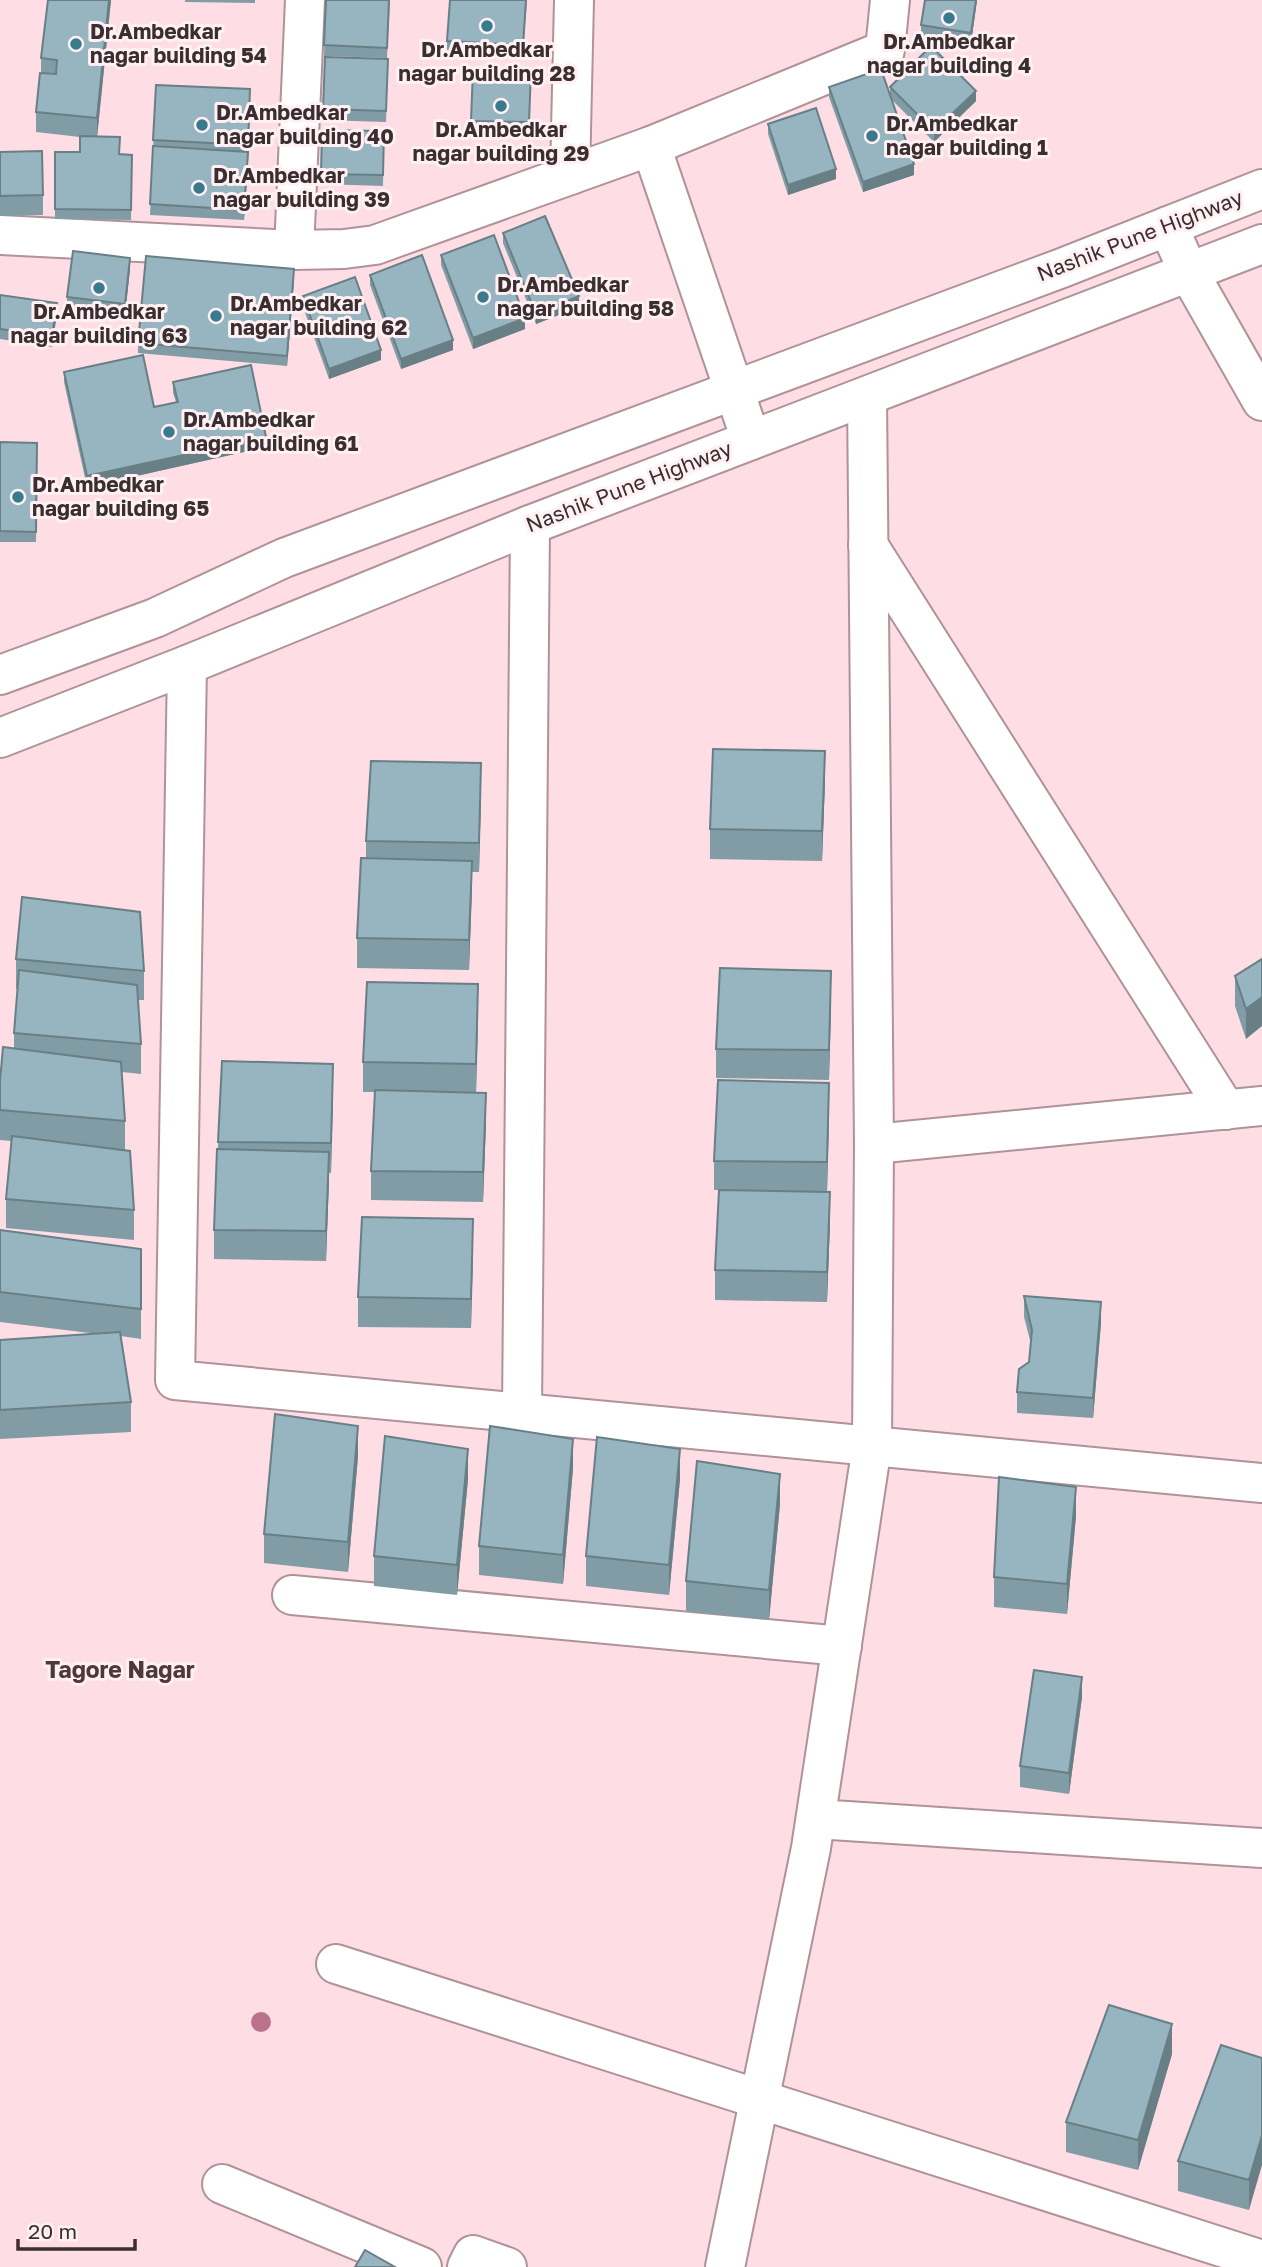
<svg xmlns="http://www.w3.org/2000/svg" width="1262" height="2267" viewBox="0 0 1262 2267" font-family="'Golos Text',sans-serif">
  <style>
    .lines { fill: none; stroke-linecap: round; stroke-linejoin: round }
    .minor-casing { stroke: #b09298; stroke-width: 42 }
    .highway-casing { stroke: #b09298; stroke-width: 42 }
    .minor { stroke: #fff; stroke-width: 38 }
    .highway { stroke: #fff; stroke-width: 38 }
    .tree { fill: #bb718b }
    .wall { fill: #819ca5 }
    .shaded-wall { fill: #697f86 }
    .building { fill: #96b5c0; stroke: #697f86; stroke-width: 2 }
    .poi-dot { fill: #3a7a8e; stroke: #fef0f3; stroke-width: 2.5 }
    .labels { text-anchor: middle; stroke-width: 6; stroke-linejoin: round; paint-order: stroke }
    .poi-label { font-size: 21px; font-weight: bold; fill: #3a2e30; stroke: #fef0f3; text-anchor: start }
    .street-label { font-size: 21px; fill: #3a2e30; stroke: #fef0f3 }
    .neighbourhood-label { font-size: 23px; font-weight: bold; fill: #50373d; stroke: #fef0f3 }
  </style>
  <rect width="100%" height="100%" fill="#fedde4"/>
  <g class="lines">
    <g class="minor-casing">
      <g id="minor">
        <path d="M305,0L294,250L344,249L375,245L651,146L885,50L890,0"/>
        <path d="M651,146L751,440"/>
        <path d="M570,175L574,0"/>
        <path d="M1168,226L1189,273L1262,401"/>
        <path d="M0,235L294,250"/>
        <path d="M868,545L1226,1110"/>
        <path d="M187,665L175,1380L1262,1483"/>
        <path d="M874,1144L1262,1106"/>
        <path d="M522,1412L530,525"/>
        <path d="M292,1595L842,1646"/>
        <path d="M816,1819L1262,1848"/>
        <path d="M336,1964L1262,2260"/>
        <path d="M222,2184L422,2267"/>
        <path d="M467,2267L473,2255L507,2267"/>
        <path d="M725,2267L811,1848L872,1446L874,1144L867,396"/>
      </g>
    </g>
    <g class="highway-casing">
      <g id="highway">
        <path d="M0,675L155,618L284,558L1062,268L1262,189"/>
        <path d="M0,738L187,665L530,525L1262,244"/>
      </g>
    </g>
    <use href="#minor" class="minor"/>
    <use href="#highway" class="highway"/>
  </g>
  <circle class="tree" cx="261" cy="2022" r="10"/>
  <g class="wall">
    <path d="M111,0L97,136L120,154L132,155L131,220L55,219V152H80V137L36,132V112L41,73V58Z"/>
    <path d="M185,0H255V3L185,2Z"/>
    <path d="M326,0H390L387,58L324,56Z"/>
    <path d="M527,0L523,55L447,52V41Z"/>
    <path d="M977,0L971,43L921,36V25Z"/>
    <path d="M325,57L388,59L386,122L323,120Z"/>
    <path d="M473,69L531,70L529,133L471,132Z"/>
    <path d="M156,85L250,100L248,162L244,220L150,215Z"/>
    <path d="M829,87L890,95V87L976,101L934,142L891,99L914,175L863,192L829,97Z"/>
    <path d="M768,124L836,179L788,195L768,134Z"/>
    <path d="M322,130L384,131L383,186L321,184Z"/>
    <path d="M0,152L43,195V215L0,216Z"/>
    <path d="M503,233L579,307L536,324L503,243Z"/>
    <path d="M441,255L525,329L473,349L441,265Z"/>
    <path d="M130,269L125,315L67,308V297Z"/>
    <path d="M370,275L453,350L401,369L370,285Z"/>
    <path d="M294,280L287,366L138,353V343Z"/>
    <path d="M0,295L57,313L52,347L0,339Z"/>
    <path d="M303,296L381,360L329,379L303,307Z"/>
    <path d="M64,372L154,407L176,402L173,393V382L266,447L87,487L64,382Z"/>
    <path d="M0,442L37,443L36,542H0Z"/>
    <path d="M825,781L822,861L710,859V829Z"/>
    <path d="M481,793L479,872H472L469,970L357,968V938L366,858V841Z"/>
    <path d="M16,959L144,971V1000H138L141,1044V1074L122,1072L125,1121V1151L134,1210V1240L6,1228V1199L11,1141L0,1140V1081L14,1049V1033L18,989H16Z"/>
    <path d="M1262,959L1246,1039L1235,1006V976Z"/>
    <path d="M831,1001L829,1080L716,1078V1049Z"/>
    <path d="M478,1014L476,1093L486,1122L483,1202L371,1200V1171L375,1092H363V1062Z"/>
    <path d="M222,1061L333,1093L331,1173H329L326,1261L214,1259V1230Z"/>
    <path d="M829,1113L827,1192L830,1222L827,1302L715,1300V1270L719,1190H714V1161Z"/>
    <path d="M0,1230L141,1249V1339L121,1336L131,1402V1432L0,1439V1340L98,1334L0,1322Z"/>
    <path d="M473,1249L471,1328L358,1327V1297Z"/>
    <path d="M1024,1296L1101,1323L1093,1418L1017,1413V1392L1029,1362L1031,1344L1024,1317Z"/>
    <path d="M358,1456L348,1572L264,1563V1534Z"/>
    <path d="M573,1468L563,1584L479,1575V1546Z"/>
    <path d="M468,1479L457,1595L374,1586V1556Z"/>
    <path d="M680,1479L669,1595L586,1586V1556Z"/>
    <path d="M780,1504L769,1620L686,1611V1581Z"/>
    <path d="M1076,1516L1067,1614L994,1607V1577Z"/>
    <path d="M1082,1697L1069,1794L1020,1787V1766Z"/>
    <path d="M1172,2054L1138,2170L1066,2152V2122Z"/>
    <path d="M1262,2058L1249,2210L1178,2191V2161Z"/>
  </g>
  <g class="shaded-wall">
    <path d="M109,0H111L97,138V118Z"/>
    <path d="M976,0H977L971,43V33Z"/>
    <path d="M976,91V101L934,142V131Z"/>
    <path d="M250,100L248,162L244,220V210Z"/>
    <path d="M914,164V175L863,192V182Z"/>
    <path d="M836,169V179L788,195V185Z"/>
    <path d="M130,258V269L125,315V304Z"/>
    <path d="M294,269V280L287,366V356Z"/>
    <path d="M579,296V307L536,324V314Z"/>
    <path d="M57,303V313L52,347V336Z"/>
    <path d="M525,318V329L473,349V338Z"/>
    <path d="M453,340V350L401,369V359Z"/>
    <path d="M381,350V360L329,379V369Z"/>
    <path d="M266,437V447L87,487V476Z"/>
    <path d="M825,751V781L822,861V831Z"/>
    <path d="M481,763V793L479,872V843Z"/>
    <path d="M472,861V890L469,970V940Z"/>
    <path d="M831,971V1001L829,1080V1050Z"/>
    <path d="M478,984V1014L476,1093V1064Z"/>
    <path d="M1262,997V1026L1246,1039V1009Z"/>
    <path d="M333,1064V1093L331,1173V1143Z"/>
    <path d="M829,1083V1113L827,1192V1162Z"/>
    <path d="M486,1093V1122L483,1202V1172Z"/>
    <path d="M329,1152V1181L326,1261V1231Z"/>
    <path d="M830,1192V1222L827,1302V1272Z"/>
    <path d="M473,1219V1249L471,1328V1299Z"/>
    <path d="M1101,1302V1323L1093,1418V1398Z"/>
    <path d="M358,1426V1456L348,1572V1542Z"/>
    <path d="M573,1439V1468L563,1584V1555Z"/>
    <path d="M468,1449V1479L457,1595V1565Z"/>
    <path d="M680,1449V1479L669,1595V1565Z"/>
    <path d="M780,1474V1504L769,1620V1590Z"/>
    <path d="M1076,1487V1516L1067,1614V1584Z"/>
    <path d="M1082,1677V1697L1069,1794V1773Z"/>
    <path d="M1172,2024V2054L1138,2170V2140Z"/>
    <path d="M1262,2135V2165L1249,2210V2180Z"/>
  </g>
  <g class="building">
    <path d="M48,0H109L97,118L36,112L40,73L56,74L57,60L41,58Z"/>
    <path d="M326,0H389L387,48L324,45Z"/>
    <path d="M450,0H526L523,45L447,41Z"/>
    <path d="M925,0H976L971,33L921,25Z"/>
    <path d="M931,46L976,91L934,131L890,87Z"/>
    <path d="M325,57L388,59L386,111L323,109Z"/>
    <path d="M473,69L531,70L529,122L471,121Z"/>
    <path d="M881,69L914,164L863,182L829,87Z"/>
    <path d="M156,85L250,89L248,145L153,140Z"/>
    <path d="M816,108L836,169L788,185L768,124Z"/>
    <path d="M322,130L384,131L383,175L321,174Z"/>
    <path d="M80,136L120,137L119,154L132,155L131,210L55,209V152H80Z"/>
    <path d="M153,146L248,152L244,210L150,204Z"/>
    <path d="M42,151L43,195L0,196V152Z"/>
    <path d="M545,216L579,296L536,314L503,233Z"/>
    <path d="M494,235L525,318L473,338L441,255Z"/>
    <path d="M73,251L130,258L125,304L67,297Z"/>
    <path d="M422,255L453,340L401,359L370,275Z"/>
    <path d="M146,256L294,269L287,356L138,343Z"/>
    <path d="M355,277L381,350L329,369L303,296Z"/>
    <path d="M0,295L57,303L52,336L0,329Z"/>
    <path d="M143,355L154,407L178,402L173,382L251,365L266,437L87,476L64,372Z"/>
    <path d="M0,442L37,443L36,532L0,531Z"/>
    <path d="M713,749L825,751L822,831L710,829Z"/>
    <path d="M371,761L481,763L479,843L366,841Z"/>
    <path d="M361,858L472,861L469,940L357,938Z"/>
    <path d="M22,897L140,912L144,971L16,959Z"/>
    <path d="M1262,959V997L1246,1009L1235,976Z"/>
    <path d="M720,968L831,971L829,1050L716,1049Z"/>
    <path d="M19,970L137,985L141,1044L14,1033Z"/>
    <path d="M367,982L478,984L476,1064L363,1062Z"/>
    <path d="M3,1047L121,1062L125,1121L0,1110V1081Z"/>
    <path d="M222,1061L333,1064L331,1143L218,1142Z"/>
    <path d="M718,1080L829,1083L827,1162L714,1161Z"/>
    <path d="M375,1090L486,1093L483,1172L371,1171Z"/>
    <path d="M12,1136L130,1151L134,1210L6,1199Z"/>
    <path d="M217,1149L329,1152L326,1231L214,1230Z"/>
    <path d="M719,1190L830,1192L827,1272L715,1270Z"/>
    <path d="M362,1217L473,1219L471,1299L358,1297Z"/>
    <path d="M0,1230L141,1249V1309L0,1292Z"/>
    <path d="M1024,1296L1101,1302L1093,1398L1017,1392L1019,1369L1029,1362L1032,1330Z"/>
    <path d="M120,1332L131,1402L0,1410V1340Z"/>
    <path d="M275,1414L358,1426L348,1542L264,1534Z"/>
    <path d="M490,1426L573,1439L563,1555L479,1546Z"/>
    <path d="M385,1436L468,1449L457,1565L374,1556Z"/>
    <path d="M597,1437L680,1449L669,1565L586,1556Z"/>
    <path d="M697,1461L780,1474L769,1590L686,1581Z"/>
    <path d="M999,1477L1076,1487L1067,1584L994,1577Z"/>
    <path d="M1034,1670L1082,1677L1069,1773L1020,1766Z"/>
    <path d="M1109,2005L1172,2024L1138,2140L1066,2122Z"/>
    <path d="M1221,2045L1262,2058V2135L1249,2180L1178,2161Z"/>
    <path d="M365,2250L395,2267H355Z"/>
  </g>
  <g class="poi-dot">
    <circle cx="949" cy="18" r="7"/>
    <circle cx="487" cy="26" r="7"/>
    <circle cx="76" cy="44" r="7"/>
    <circle cx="501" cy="106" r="7"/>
    <circle cx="202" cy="125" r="7"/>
    <circle cx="872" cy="136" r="7"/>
    <circle cx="199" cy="188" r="7"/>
    <circle cx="99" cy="288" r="7"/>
    <circle cx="483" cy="297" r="7"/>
    <circle cx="216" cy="316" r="7"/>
    <circle cx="169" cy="432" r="7"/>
    <circle cx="18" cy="497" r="7"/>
  </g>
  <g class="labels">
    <g class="poi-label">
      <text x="90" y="39">Dr.Ambedkar<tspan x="90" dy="24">nagar building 54</tspan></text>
      <text x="949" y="49" text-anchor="middle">Dr.Ambedkar<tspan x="949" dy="24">nagar building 4</tspan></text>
      <text x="487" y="57" text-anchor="middle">Dr.Ambedkar<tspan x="487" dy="24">nagar building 28</tspan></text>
      <text x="216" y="120">Dr.Ambedkar<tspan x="216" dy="24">nagar building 40</tspan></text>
      <text x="886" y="131">Dr.Ambedkar<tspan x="886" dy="24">nagar building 1</tspan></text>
      <text x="501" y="137" text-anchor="middle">Dr.Ambedkar<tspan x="501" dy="24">nagar building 29</tspan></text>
      <text x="213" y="183">Dr.Ambedkar<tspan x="213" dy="24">nagar building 39</tspan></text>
      <text x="497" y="292">Dr.Ambedkar<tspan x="497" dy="24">nagar building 58</tspan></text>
      <text x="230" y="311">Dr.Ambedkar<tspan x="230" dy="24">nagar building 62</tspan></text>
      <text x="99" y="319" text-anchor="middle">Dr.Ambedkar<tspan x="99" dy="24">nagar building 63</tspan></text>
      <text x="183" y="427">Dr.Ambedkar<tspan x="183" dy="24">nagar building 61</tspan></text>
      <text x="32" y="492">Dr.Ambedkar<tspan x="32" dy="24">nagar building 65</tspan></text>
    </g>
    <g class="street-label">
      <text transform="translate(1140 236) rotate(-21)" y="7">Nashik Pune Highway</text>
      <text transform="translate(629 487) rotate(-21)" y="7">Nashik Pune Highway</text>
    </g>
    <g class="neighbourhood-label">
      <text x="120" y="1678">Tagore Nagar</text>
    </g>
  </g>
  <path d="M18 2239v10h117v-10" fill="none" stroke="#3a2e30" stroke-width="3.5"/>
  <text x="28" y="2239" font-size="21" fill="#3a2e30" stroke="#fef0f3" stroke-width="5" paint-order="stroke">20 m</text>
</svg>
